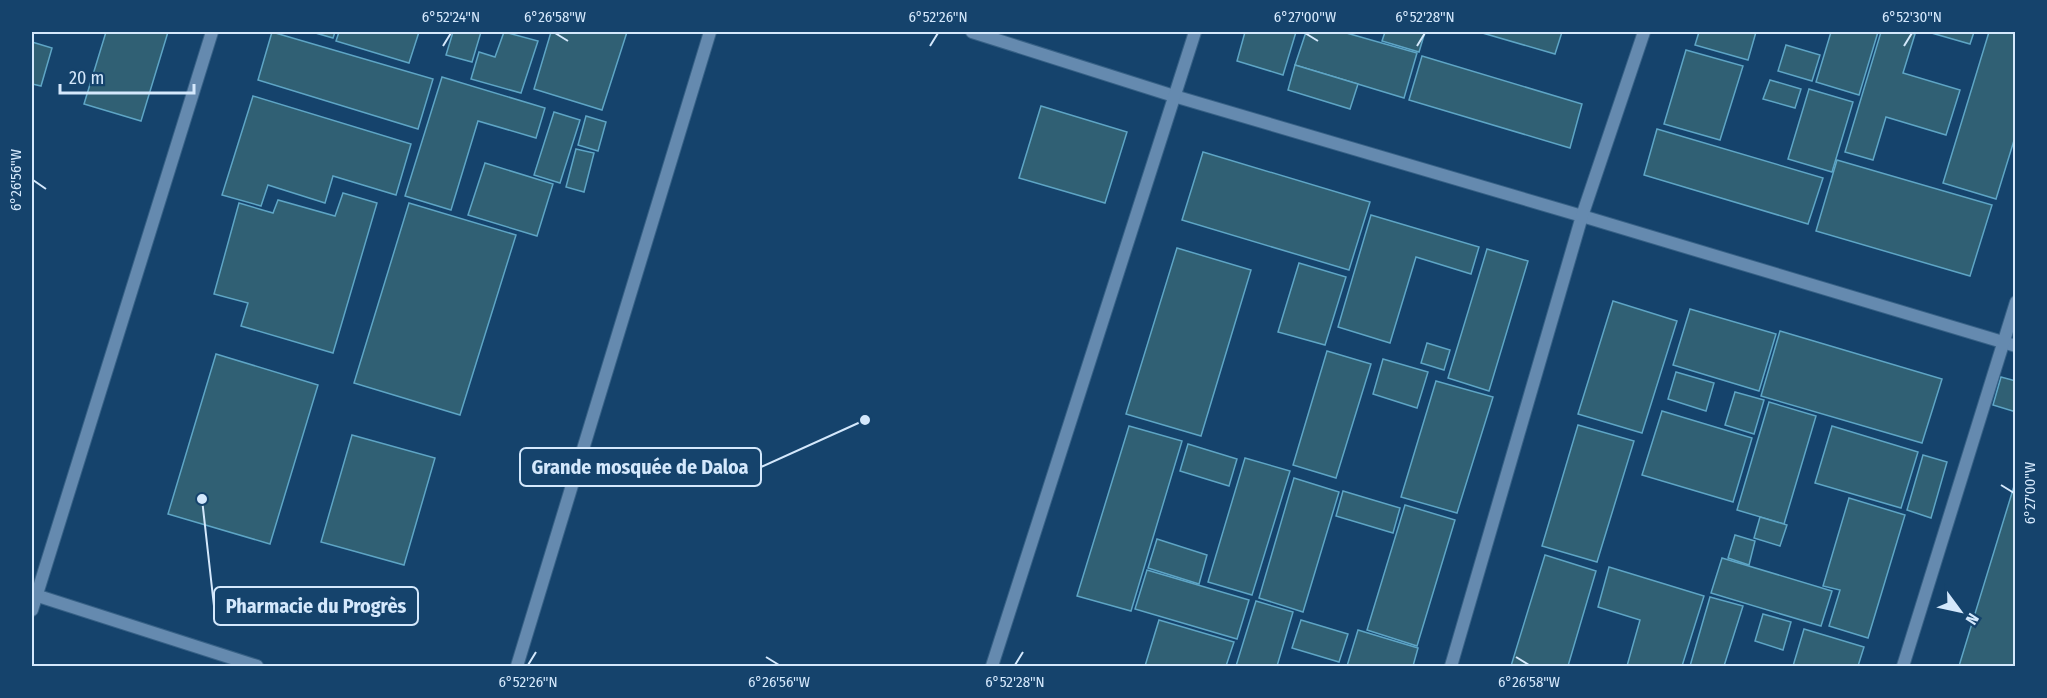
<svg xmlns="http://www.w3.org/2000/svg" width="2047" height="698" viewBox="0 0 2047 698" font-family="'Fira Sans Condensed',sans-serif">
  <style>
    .building { fill: #306074; stroke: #5ea5c5; stroke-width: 1.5 }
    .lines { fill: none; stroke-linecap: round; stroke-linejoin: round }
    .minor-casing { stroke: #376186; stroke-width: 14 }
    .tertiary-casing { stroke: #376186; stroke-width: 14 }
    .minor { stroke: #658aaf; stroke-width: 12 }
    .tertiary { stroke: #658aaf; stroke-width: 12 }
    .ticks { fill: none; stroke: #d4e8fc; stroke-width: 2 }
    .leader { fill: none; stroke: #d4e8fc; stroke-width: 2 }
    .callout-dot { fill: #d4e8fc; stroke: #15436c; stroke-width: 2 }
    .callout { fill: #15436c; stroke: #d4e8fc; stroke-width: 2 }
    .callout-label { font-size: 20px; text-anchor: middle; font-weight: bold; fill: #d4e8fc }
    .neatline { fill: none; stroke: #d4e8fc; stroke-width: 2 }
    .ticks-label { font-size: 15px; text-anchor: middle; fill: #d4e8fc }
  </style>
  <rect width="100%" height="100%" fill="#15436c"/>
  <g class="building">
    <path d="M106,32H168L141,121L84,104Z"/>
    <path d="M272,32L433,79L418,129L258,80Z"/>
    <path d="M312,32H335L333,38Z"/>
    <path d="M339,32H419L409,63L336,41Z"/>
    <path d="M453,32H481L472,62L446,55Z"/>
    <path d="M504,32L538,41L521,93L471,79L479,52L495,57Z"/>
    <path d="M551,32H627L602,110L534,89Z"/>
    <path d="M1245,32H1296L1283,75L1237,61Z"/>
    <path d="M1306,32H1343L1417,53L1404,98L1295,65Z"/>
    <path d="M1385,32H1425L1419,52L1382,41Z"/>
    <path d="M1479,32H1562L1555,54Z"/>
    <path d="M1699,32H1756L1748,60L1695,45Z"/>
    <path d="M1831,32H1878L1859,95L1816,82Z"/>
    <path d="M1881,32H1907L1915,34L1903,73L1960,90L1946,135L1886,117L1873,160L1845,152Z"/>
    <path d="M1928,32H1974L1970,44Z"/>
    <path d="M1989,32H2016V134L1996,199L1943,183Z"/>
    <path d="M32,42L52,48L41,86L32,84Z"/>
    <path d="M1786,45L1820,55L1812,81L1778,71Z"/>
    <path d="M1686,50L1743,66L1720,140L1664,124Z"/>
    <path d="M1422,56L1582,104L1570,148L1409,100Z"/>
    <path d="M1295,65L1358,84L1350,109L1288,90Z"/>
    <path d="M442,77L545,108L536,138L478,121L451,210L405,196Z"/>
    <path d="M1770,80L1801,89L1795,108L1763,99Z"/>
    <path d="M1809,89L1853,102L1832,172L1788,159Z"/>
    <path d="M253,96L411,144L396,195L333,176L325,203L268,185L261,206L222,195Z"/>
    <path d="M1041,106L1127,132L1105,203L1019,178Z"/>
    <path d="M554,112L580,120L560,183L534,175Z"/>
    <path d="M586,116L606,122L598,151L578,145Z"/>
    <path d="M1657,129L1823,178L1808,224L1644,175Z"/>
    <path d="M576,149L594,153L584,192L566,187Z"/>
    <path d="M1203,152L1370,202L1349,270L1182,220Z"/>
    <path d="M1837,160L1992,205L1970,276L1816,231Z"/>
    <path d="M485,163L553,184L537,236L468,215Z"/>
    <path d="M343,193L377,203L333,353L241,326L248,303L214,294L239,203L273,213L278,200L335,216Z"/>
    <path d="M409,203L516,235L460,415L354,383Z"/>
    <path d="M1371,215L1479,247L1471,274L1416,257L1390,343L1338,327Z"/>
    <path d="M1177,248L1251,270L1201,436L1126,414Z"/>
    <path d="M1487,249L1528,261L1489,391L1448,378Z"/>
    <path d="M1299,263L1346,277L1325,345L1278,332Z"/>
    <path d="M1613,301L1677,321L1642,433L1578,414Z"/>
    <path d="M1690,309L1776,334L1759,391L1673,365Z"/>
    <path d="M1780,331L1942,379L1922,443L1761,396Z"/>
    <path d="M1427,343L1450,350L1444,370L1421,363Z"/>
    <path d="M1327,351L1371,364L1336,478L1293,465Z"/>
    <path d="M216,354L318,385L270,544L168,514Z"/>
    <path d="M1383,359L1428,372L1417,408L1373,394Z"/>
    <path d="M1676,372L1714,383L1706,411L1668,399Z"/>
    <path d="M2001,377L2016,381V412L1993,405Z"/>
    <path d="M1436,381L1493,397L1457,513L1401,497Z"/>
    <path d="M1735,392L1764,400L1754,434L1725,425Z"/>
    <path d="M1769,402L1816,416L1784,524L1737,510Z"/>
    <path d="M1662,411L1752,438L1733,502L1642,475Z"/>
    <path d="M1578,425L1634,441L1597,562L1542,546Z"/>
    <path d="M1129,426L1182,441L1131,611L1077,596Z"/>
    <path d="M1832,426L1918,452L1901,508L1815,483Z"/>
    <path d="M352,435L435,458L404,565L321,542Z"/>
    <path d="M1188,444L1237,459L1229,486L1180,471Z"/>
    <path d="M1923,455L1947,462L1931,518L1907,510Z"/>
    <path d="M1245,458L1290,471L1252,595L1208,582Z"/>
    <path d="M1294,478L1339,492L1303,612L1259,598Z"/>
    <path d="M2015,483L2016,666H1959Z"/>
    <path d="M1343,491L1400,508L1393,533L1336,516Z"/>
    <path d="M1849,498L1905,515L1868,638L1829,626L1840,590L1823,586Z"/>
    <path d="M1405,505L1455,520L1417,646L1367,630Z"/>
    <path d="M1760,517L1787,525L1780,546L1754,538Z"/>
    <path d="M1735,535L1755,541L1749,565L1728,558Z"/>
    <path d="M1157,539L1207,555L1199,584L1148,568Z"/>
    <path d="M1545,555L1596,571L1568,666H1511Z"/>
    <path d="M1722,558L1832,591L1821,626L1711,593Z"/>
    <path d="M1609,567L1704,596L1682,666H1627L1640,620L1598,607Z"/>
    <path d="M1147,570L1249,600L1237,639L1135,609Z"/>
    <path d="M1710,597L1743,606L1724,666H1690Z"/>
    <path d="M1256,601L1293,612L1277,666H1236Z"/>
    <path d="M1763,614L1791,622L1783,650L1755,641Z"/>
    <path d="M1159,620L1234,642L1226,666H1145Z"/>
    <path d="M1301,620L1348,634L1339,662L1292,648Z"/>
    <path d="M1804,629L1864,647L1858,666H1793Z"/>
    <path d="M1358,630L1418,648L1413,666H1347Z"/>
  </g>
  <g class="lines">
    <g class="minor-casing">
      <g id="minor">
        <path d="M972,32L1174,96L1582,216L2016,346"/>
        <path d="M32,610L212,32"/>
        <path d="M992,666L1195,32"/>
        <path d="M1451,666L1582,216L1644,32"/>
        <path d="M1903,666L2016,302"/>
      </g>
    </g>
    <g class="tertiary-casing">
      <g id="tertiary">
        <path d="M32,594L257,666"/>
        <path d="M517,666L710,32"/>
      </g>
    </g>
    <use href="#minor" class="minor"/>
    <use href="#tertiary" class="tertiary"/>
  </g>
  <path class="ticks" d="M555,33L568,41M1305,33L1318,41M443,46L451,33M930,46L938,33M1417,46L1425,33M1904,46L1912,33M33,180L46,189M2001,485L2014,493M766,657L779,665M1516,657L1529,665M528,665L536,652M1015,665L1023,652"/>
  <path class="leader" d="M865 420L761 467M202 499L214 606"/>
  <g class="callout-dot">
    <circle cx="865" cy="420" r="6"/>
    <circle cx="202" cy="499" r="6"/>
  </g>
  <g class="callout">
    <rect x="520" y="448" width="241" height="38" rx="6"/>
    <rect x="214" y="587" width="204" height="38" rx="6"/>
  </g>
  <g class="callout-label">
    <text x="640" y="474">Grande mosquée de Daloa</text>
    <text x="316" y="613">Pharmacie du Progrès</text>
  </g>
  <rect width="2047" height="698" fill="none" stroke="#15436c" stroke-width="66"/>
  <g transform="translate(1960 611) rotate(123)" stroke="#15436c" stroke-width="4.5" paint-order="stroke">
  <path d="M0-4.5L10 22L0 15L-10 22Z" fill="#d4e8fc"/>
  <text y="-9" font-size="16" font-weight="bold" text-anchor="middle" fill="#d4e8fc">N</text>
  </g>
  <path d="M60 84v9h134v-9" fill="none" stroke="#d4e8fc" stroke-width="3"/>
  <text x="69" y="84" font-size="18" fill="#d4e8fc" stroke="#15436c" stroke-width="4.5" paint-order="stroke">20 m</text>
  <rect x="33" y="33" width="1981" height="632" class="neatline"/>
  <g class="ticks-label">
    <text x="451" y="22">6°52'24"N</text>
    <text x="555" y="22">6°26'58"W</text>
    <text x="938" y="22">6°52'26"N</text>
    <text x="1305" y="22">6°27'00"W</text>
    <text x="1425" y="22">6°52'28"N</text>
    <text x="1912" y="22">6°52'30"N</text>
    <text transform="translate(16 180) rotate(-90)" y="5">6°26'56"W</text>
    <text transform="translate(2030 493) rotate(-90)" y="5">6°27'00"W</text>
    <text x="528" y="687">6°52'26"N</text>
    <text x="779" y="687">6°26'56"W</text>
    <text x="1015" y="687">6°52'28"N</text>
    <text x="1529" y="687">6°26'58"W</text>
  </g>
</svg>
